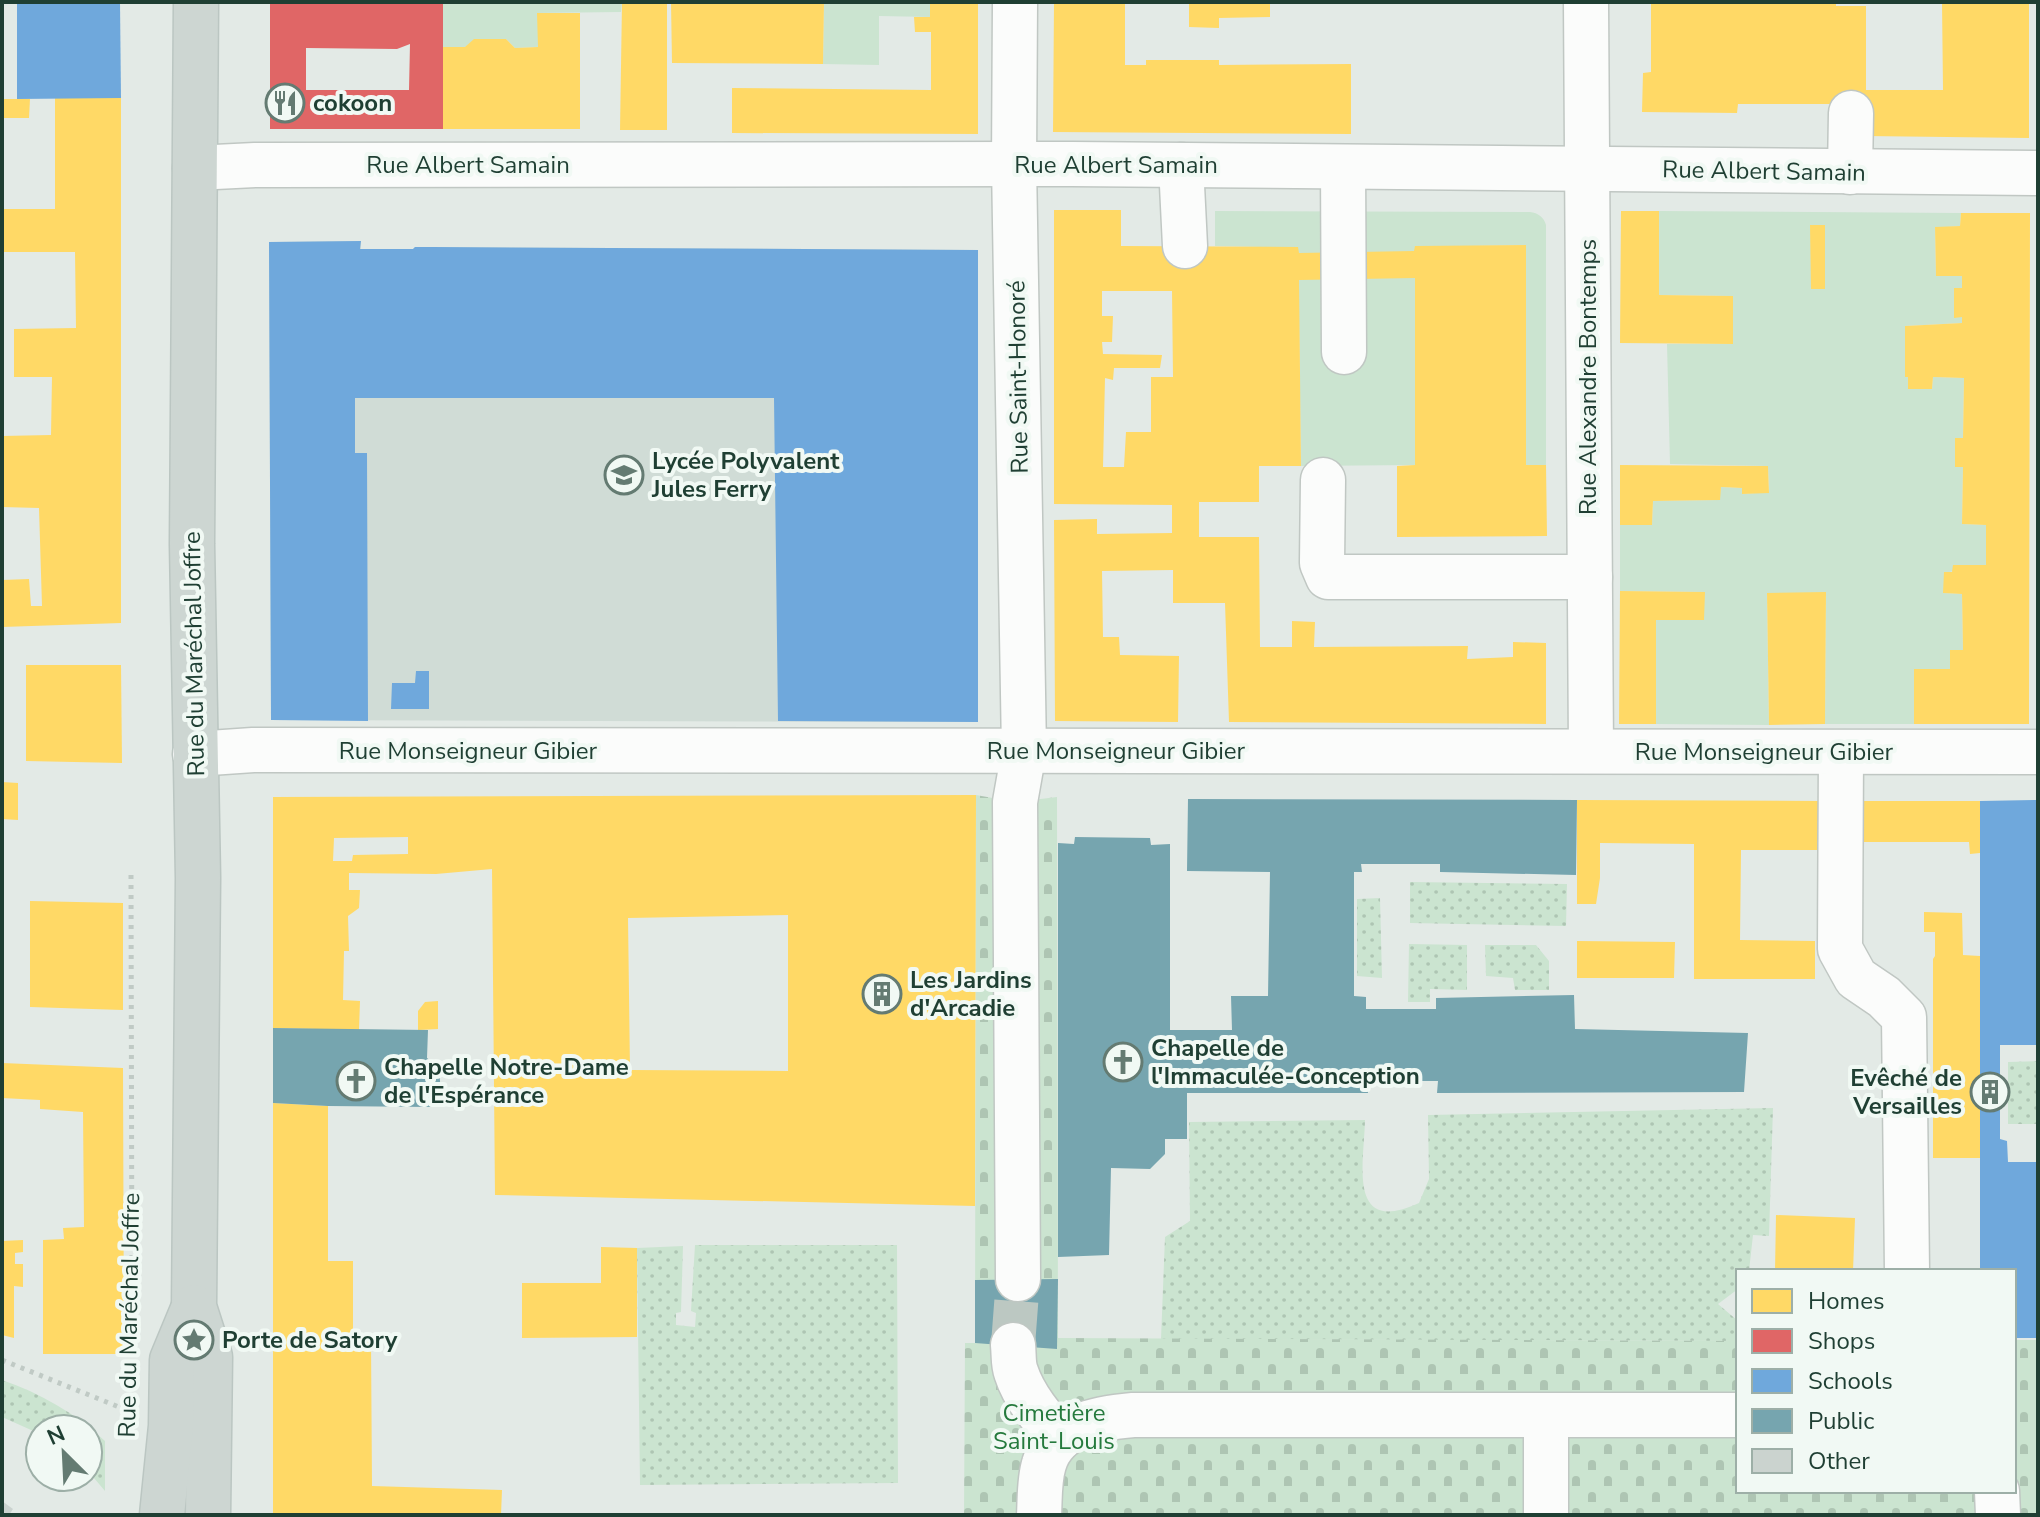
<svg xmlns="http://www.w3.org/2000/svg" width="2040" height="1517" viewBox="0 0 2040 1517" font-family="'Nunito Sans',sans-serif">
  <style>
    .built { fill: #d0dcd6 }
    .grass { fill: url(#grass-dots) }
    .cemetery { fill: url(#cemetery-stones) }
    .green { fill: #cbe4d0; fill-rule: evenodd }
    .homes { fill: #ffd966; fill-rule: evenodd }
    .shops { fill: #e06666; fill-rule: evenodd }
    .schools { fill: #6fa8dc }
    .public { fill: #76a5af }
    .building { fill: #cbd3cf }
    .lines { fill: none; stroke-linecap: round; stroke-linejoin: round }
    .minor-tunnel { stroke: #bcc8c2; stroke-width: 44; stroke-dasharray: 44 22; stroke-linecap: butt }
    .minor-casing { stroke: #c0c7c3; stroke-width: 47 }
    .major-casing { stroke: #bbc6c2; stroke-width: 47 }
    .path { stroke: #c0cac5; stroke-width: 5; stroke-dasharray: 4 6; stroke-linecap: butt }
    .minor { stroke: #fbfcfb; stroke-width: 44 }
    .major { stroke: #cdd6d2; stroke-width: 44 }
    .labels { text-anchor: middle; stroke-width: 8; stroke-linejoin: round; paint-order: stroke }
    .poi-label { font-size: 24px; font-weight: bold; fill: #1f3f33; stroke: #f1f9f4; text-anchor: start }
    .street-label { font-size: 24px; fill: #1f3f33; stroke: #f1f9f4 }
    .park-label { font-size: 24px; fill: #257a3d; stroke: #f1f9f4 }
  </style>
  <defs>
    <pattern id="grass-dots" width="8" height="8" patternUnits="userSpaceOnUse" patternTransform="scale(2)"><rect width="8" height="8" fill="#cbe4d0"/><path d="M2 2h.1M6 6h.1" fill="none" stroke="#aec5b3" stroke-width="1.8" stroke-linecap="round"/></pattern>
    <pattern id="cemetery-stones" width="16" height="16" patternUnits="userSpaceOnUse" patternTransform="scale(2)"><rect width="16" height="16" fill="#cbe4d0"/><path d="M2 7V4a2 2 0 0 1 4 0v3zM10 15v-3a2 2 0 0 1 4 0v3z" fill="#aec5b3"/></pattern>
  </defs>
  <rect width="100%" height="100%" fill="#e3eae6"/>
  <path class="built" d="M361,241V249H413L415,247H432L978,250V722L271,720L269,242Z"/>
  <g class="grass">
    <path d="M1410,882L1567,884L1566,926L1410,923Z"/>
    <path d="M1380,898L1382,978L1357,976V899Z"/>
    <path d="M1409,944L1467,945V990L1430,989V1002H1408Z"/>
    <path d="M1485,945H1536L1549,961V990H1515L1513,978L1486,976Z"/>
    <path d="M2038,1061V1124H2008V1062Z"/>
    <path d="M1773,1108L1769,1236L1753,1235L1749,1271H1738V1289L1718,1304L1738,1321V1341L1161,1339L1165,1237L1190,1221L1189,1122L1365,1120C1364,1165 1347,1236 1419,1203L1429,1179L1428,1115Z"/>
    <path d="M695,1245H897L898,1483L640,1485L637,1248L683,1246L681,1312L676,1313V1325L695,1327L696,1313L691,1311Z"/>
    <path d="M2,1380C40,1393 75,1413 105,1441V1491L88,1471V1429H40V1434L2,1417Z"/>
  </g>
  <path class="cemetery" d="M976,795L1015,802L1057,797L1058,1338L1738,1341V1491H2014V1340H2038V1515H964L965,1343H975Z"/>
  <g class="green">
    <path d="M443,2H622L621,12L538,13V47L515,48L506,39L465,47H443Z"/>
    <path d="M824,2H930V17L879,16V65L823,64Z"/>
    <path d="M1215,211L1530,212C1538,213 1544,217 1546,225V465H1526L1525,245L1415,247V465L1301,466L1298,248L1215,246Z"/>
    <path d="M1659,211L1961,213L1960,226L1935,228L1936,276H1962V288H1954V317H1962V323L1905,326V377H1908V389H1932L1933,377L1964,378L1963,438H1955V467H1963L1962,524L1986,525V565L1944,573V593L1962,594L1963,650H1950V669L1914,670V724H1825L1826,593H1767L1769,725L1656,724V620H1704V592L1620,591V525H1652L1653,501L1719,500L1721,487L1742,488L1743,494L1769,492L1768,466L1670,464L1667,344H1733L1732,296L1659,295ZM1824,225V289H1811V226Z"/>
  </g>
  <g class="homes">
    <path d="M622,2H667V130H620Z"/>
    <path d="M671,2H824L823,64L672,63Z"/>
    <path d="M930,2H978V134L732,133V88L931,90V32H915L914,17H930Z"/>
    <path d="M1125,2V65H1146V60H1219V65L1351,64V134L1053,132L1054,3Z"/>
    <path d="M1189,2H1270V17L1219,18V28L1189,27Z"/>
    <path d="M1651,2H1836V6H1866V90H1943L1942,2H2029V138L1865,136L1833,104H1738L1737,113L1642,112L1643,73L1651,72Z"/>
    <path d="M537,13H580V129H443V47H465L474,39H506L515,48L538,47Z"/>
    <path d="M55,98H121V623L2,627V580L29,579L31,606H42L39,508L2,507V436L51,435L52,377H14V329L76,328L75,252H2V209H55Z"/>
    <path d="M2,99H30L29,118H2Z"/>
    <path d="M1054,210H1121V246L1298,247L1299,253L1414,251L1415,246L1526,245V465H1546L1547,536L1397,537V466L1415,465V278L1299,280L1301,466H1259V502H1199V537H1259L1260,647H1292V621L1315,622L1314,647L1468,646L1467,659L1513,657V642L1546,643V724L1229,722L1225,603H1173V570L1102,571L1103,637H1119L1120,655L1179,656L1178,722L1055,721L1054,520L1097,519V534L1172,533V505L1054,504ZM1102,291H1172L1173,377H1151V432H1126L1124,467H1103L1105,378L1113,380L1114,368H1160L1162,355L1103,354L1102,342H1112L1113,316H1102Z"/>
    <path d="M1621,211H1659V295L1733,296V344L1620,343Z"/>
    <path d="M1961,213H2030L2029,724H1914V669H1950V650H1963L1962,594L1943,593L1944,572H1952L1953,565H1986V525L1962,524L1963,467H1955V438H1963L1964,378L1933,377L1932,389H1908V377H1905V326L1962,323V317L1954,318V288H1962V276H1936L1935,227L1960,226Z"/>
    <path d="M1810,225H1825V289H1811Z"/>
    <path d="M1620,465L1768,466L1769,493L1742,494V488L1721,487L1720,500L1653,501L1652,525H1620Z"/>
    <path d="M1620,591L1705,592L1704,620H1656V724H1619Z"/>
    <path d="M1826,592L1825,724L1769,725L1767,593Z"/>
    <path d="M26,665H121L122,763L26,761Z"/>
    <path d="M2,782L18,783V820L2,819Z"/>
    <path d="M976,795L975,1206L495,1195L492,869L436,874L349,873V890H360L359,908L348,916L349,951H344L343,1000L360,1001L359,1030L273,1028V797ZM408,837V854L353,855L352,861H333L334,838ZM788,915V1071L630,1070L628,918Z"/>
    <path d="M1577,800L1821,801L1819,850H1741L1740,940L1815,941V979H1694V844L1600,843V878L1596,904H1577Z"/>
    <path d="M1850,801H1980V853L1970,854L1969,842H1851Z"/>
    <path d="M30,901L123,903V1010L30,1007Z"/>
    <path d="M1924,912L1962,913L1963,955L1980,956V1158H1933V959L1935,956V932H1924Z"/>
    <path d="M1577,941L1675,942L1674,978H1577Z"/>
    <path d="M438,1001V1029L418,1030V1011L425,1002Z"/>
    <path d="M2,1063L123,1068L124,1354H43V1240L64,1239L63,1228L84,1227L83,1112L40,1109V1100L2,1098Z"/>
    <path d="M273,1103L328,1106V1261H353V1342L371,1341L372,1486L502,1490L501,1515H273Z"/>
    <path d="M1776,1215L1855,1218L1853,1271H1775Z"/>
    <path d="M23,1240V1252L15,1253V1264H23V1287L14,1286V1338L2,1335V1241Z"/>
    <path d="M601,1247L637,1248V1337L522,1338V1283H601Z"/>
  </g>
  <path class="shops" d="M270,2H443V129H270ZM410,44L409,90H306V48L397,49Z"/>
  <g class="schools">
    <path d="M17,2H120L121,98L17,99Z"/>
    <path d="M361,241L360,249H413L415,247H432L978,250V722L778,721L774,398H355V453H367L368,721L271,720L269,242Z"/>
    <path d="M416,671H429V709H391L392,683H415Z"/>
    <path d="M2038,800V1045H2000V1139L2007,1141L2008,1162H2038V1338H2014V1271H1980V801Z"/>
  </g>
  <g class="public">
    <path d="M1188,799L1577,800L1576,875L1440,872V864H1361L1362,872H1354V996L1366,997V1009H1436V998L1574,995L1575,1029L1748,1033L1744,1092L1437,1093L1438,1081H1367L1368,1093H1187V1139H1165V1154L1150,1169L1111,1168L1109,1255L1058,1257V843L1074,844L1075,837L1150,838L1151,845L1170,844V1030H1232L1231,996H1268L1270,872L1187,871Z"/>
    <path d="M273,1028L428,1030L427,1058L439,1067L441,1095L430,1107L328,1106L273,1103Z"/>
    <path d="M1058,1279L1057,1349L975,1343V1280Z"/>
  </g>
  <path class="building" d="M2,1501L13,1509L9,1515H2Z"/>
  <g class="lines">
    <path class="minor-tunnel" d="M1013,1345L1018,1279"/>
    <g class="minor-casing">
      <g id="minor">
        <path d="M1015,2L1014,164L1024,751L1015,802L1018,1279"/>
        <path d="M1586,2L1591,751"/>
        <path d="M1181,165L1185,246"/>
        <path d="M1343,167L1344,352"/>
        <path d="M195,168L255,165L1072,164L2038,173"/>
        <path d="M1850,172L1851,113"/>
        <path d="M1323,480L1322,563L1328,577H1590"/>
        <path d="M1841,753L1840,949L1856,978L1884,997L1904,1017L1907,1271"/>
        <path d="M195,754L253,750L2038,752"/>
        <path d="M1013,1345C1014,1354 1013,1364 1016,1372C1024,1397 1043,1419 1060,1438"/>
        <path d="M1546,1416V1515"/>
        <path d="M1997,1491L1998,1515"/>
        <path d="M1039,1515C1040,1498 1039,1480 1044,1464C1055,1425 1099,1418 1133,1415H1738"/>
      </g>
    </g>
    <g class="major-casing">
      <g id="major">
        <path d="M196,2L192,544L198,878L194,1307L210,1357L208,1515"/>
        <path d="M162,1515L171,1426L172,1360L194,1307"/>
      </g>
    </g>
    <g class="path">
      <path d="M131,875L132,1322"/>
      <path d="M2,1360L124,1409"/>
    </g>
    <use href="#minor" class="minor"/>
    <use href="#major" class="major"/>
  </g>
  <defs>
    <g id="restaurant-ring" transform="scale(2)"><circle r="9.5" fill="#f1f9f4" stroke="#647b72" stroke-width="1.5"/><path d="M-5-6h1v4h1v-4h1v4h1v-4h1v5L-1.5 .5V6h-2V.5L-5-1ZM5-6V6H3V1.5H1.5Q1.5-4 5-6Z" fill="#647b72"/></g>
    <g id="school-ring" transform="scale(2)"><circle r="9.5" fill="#f1f9f4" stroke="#647b72" stroke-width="1.5"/><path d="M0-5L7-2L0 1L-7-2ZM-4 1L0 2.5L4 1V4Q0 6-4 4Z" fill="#647b72"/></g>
    <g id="building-ring" transform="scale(2)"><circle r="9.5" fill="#f1f9f4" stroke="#647b72" stroke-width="1.5"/><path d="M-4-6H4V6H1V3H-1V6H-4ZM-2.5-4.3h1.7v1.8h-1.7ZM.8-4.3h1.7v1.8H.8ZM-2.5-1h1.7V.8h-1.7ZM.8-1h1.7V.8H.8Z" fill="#647b72"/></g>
    <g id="church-ring" transform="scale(2)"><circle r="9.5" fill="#f1f9f4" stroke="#647b72" stroke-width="1.5"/><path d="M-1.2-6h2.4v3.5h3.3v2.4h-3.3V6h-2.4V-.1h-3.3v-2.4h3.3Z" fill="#647b72"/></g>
    <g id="sight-ring" transform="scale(2)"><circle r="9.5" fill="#f1f9f4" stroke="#647b72" stroke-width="1.5"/><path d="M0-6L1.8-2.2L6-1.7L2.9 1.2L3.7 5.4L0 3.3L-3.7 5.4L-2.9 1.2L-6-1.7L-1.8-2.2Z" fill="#647b72"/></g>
  </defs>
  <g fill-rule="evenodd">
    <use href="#restaurant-ring" x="285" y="103"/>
    <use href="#school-ring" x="624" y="475"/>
    <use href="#building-ring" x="882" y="994"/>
    <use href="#church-ring" x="1123" y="1062"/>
    <use href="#church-ring" x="356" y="1081"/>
    <use href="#building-ring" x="1990" y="1092"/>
    <use href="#sight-ring" x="194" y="1340"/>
  </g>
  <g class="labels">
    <g class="poi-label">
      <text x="313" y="111">cokoon</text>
      <text x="652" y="469">Lycée Polyvalent<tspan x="652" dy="28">Jules Ferry</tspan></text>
      <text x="910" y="988">Les Jardins<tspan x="910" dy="28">d'Arcadie</tspan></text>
      <text x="1151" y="1056">Chapelle de<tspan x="1151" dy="28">l'Immaculée-Conception</tspan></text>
      <text x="384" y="1075">Chapelle Notre-Dame<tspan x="384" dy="28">de l'Espérance</tspan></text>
      <text x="1962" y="1086" text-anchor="end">Evêché de<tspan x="1962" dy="28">Versailles</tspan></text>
      <text x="222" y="1348">Porte de Satory</text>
    </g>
    <g class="street-label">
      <text x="468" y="173">Rue Albert Samain</text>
      <text x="1116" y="173">Rue Albert Samain</text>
      <text transform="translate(1764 171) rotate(1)" y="8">Rue Albert Samain</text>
      <text transform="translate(1018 377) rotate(-91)" y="8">Rue Saint-Honoré</text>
      <text transform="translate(1588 377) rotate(-90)" y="8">Rue Alexandre Bontemps</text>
      <text transform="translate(194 654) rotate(-91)" y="8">Rue du Maréchal Joffre</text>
      <text x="468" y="759">Rue Monseigneur Gibier</text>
      <text x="1116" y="759">Rue Monseigneur Gibier</text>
      <text x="1764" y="760">Rue Monseigneur Gibier</text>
      <text transform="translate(129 1315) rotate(-89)" y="8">Rue du Maréchal Joffre</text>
    </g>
    <g class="park-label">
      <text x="1054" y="1421">Cimetière<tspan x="1054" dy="28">Saint-Louis</tspan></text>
    </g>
  </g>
  <rect width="2040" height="1517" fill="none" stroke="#1f3f33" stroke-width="8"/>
  <rect x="1736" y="1269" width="280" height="224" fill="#f1f9f4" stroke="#9dafa7" stroke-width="2"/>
  <rect x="1752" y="1289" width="40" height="24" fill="#ffd966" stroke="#9dafa7" stroke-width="2"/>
  <text x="1808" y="1309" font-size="24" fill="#1f3f33">Homes</text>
  <rect x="1752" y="1329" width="40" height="24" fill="#e06666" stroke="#9dafa7" stroke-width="2"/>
  <text x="1808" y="1349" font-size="24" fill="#1f3f33">Shops</text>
  <rect x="1752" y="1369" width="40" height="24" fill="#6fa8dc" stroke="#9dafa7" stroke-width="2"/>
  <text x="1808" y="1389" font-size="24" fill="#1f3f33">Schools</text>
  <rect x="1752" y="1409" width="40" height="24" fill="#76a5af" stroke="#9dafa7" stroke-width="2"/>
  <text x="1808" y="1429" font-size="24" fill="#1f3f33">Public</text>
  <rect x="1752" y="1449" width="40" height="24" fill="#cbd3cf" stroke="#9dafa7" stroke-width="2"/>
  <text x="1808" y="1469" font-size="24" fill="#1f3f33">Other</text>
  <g transform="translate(64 1453) rotate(336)"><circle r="38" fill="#f1f9f4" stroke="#9dafa7" stroke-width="2"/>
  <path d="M0-6L14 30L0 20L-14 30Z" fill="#647b72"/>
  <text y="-12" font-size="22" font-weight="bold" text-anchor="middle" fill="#1f3f33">N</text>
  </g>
</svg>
